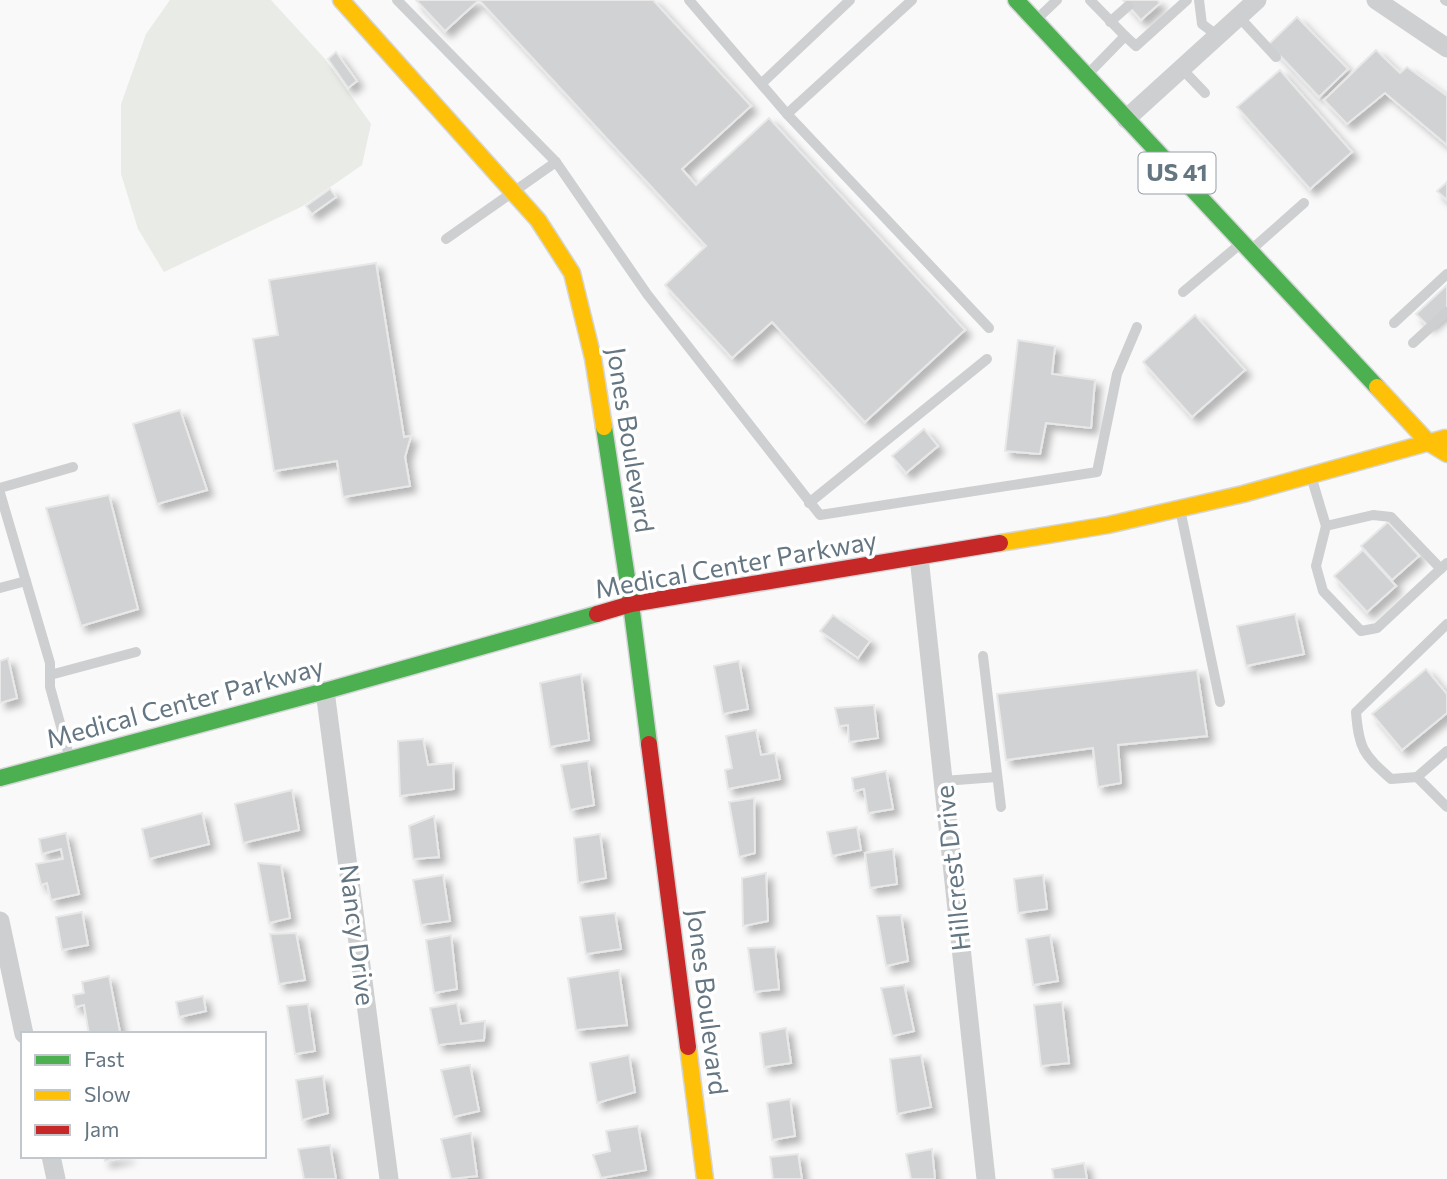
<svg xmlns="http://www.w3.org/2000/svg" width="1447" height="1179" viewBox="0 0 1447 1179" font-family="Commissioner,sans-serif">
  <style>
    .green { fill: #e8ebe6 }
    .building { fill: #d0d2d3; stroke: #e8e8e8; stroke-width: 2; filter: url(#shadow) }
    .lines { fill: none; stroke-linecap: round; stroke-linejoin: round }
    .fast-casing { stroke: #d5d6d7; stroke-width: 19 }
    .slow-casing { stroke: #d5d6d7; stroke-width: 19 }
    .jam-casing { stroke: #d5d6d7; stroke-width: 19 }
    .lane { stroke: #cecfd0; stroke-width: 10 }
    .street { stroke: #cecfd0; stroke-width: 19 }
    .fast { stroke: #4caf50; stroke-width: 16 }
    .slow { stroke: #ffc107; stroke-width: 16 }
    .jam { stroke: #c62828; stroke-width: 16 }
    .labels { text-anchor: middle; stroke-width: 7; stroke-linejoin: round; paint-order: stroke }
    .shield { fill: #fff; stroke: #939fa8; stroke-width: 2 }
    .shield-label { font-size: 24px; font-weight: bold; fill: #657683 }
    .street-label { font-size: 26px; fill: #657683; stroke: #fff }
  </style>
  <defs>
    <filter id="shadow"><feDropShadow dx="6" dy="6" stdDeviation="3.5" flood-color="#0004"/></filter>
  </defs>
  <rect width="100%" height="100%" fill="#f9f9f9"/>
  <path class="green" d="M170,0H271L326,60L371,124L362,165L303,206L164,272L138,229L121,174V104L146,34Z"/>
  <g class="building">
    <path d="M416,0H479L445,31Z"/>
    <path d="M479,0H653L751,106L682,169L696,185L769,118L965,330L865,422L772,322L732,358L665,285L706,246Z"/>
    <path d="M1123,0H1157L1160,3L1141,20Z"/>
    <path d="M1297,17L1348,69L1319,97L1269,44Z"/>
    <path d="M1376,50L1400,73L1407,67L1447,96V145L1385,93L1347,124L1324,100Z"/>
    <path d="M336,52L357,81L348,88L328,59Z"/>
    <path d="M1280,70L1352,152L1310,189L1237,107Z"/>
    <path d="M1447,182V200L1437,191Z"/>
    <path d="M330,189L336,197L312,214L306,206Z"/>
    <path d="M376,263L404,437L411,436L405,457L410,486L343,497L337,461L274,471L253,339L278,335L269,280Z"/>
    <path d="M1447,285V310L1428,326L1416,314Z"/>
    <path d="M1195,315L1245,370L1192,417L1143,362Z"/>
    <path d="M1018,340L1055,346L1052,374L1095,380L1091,428L1046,423L1040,454L1005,451Z"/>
    <path d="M180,410L207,490L157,504L133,424Z"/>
    <path d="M924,429L938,446L906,473L892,456Z"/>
    <path d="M109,495L138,609L81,626L46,508Z"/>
    <path d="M1388,522L1419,556L1392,580L1361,546Z"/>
    <path d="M1363,550L1396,586L1367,612L1334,576Z"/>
    <path d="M1295,614L1304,654L1246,666L1237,626Z"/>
    <path d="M833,615L870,641L858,658L820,631Z"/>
    <path d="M8,658L17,698L0,703V661Z"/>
    <path d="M739,661L748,709L723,714L714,666Z"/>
    <path d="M1426,669L1447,694V713L1402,750L1372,714Z"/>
    <path d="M1197,670L1207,736L1118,745L1121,783L1098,787L1093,748L1006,760L997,694Z"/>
    <path d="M581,674L589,740L550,747L540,683Z"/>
    <path d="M874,705L878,738L849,742L848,725L839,726L835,708Z"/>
    <path d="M756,730L761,755L775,753L780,779L728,789L725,770L732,768L726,736Z"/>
    <path d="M423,739L428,765L453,763L454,789L400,796L398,741Z"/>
    <path d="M588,761L594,805L570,810L561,765Z"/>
    <path d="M886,771L893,809L868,813L864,789L854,791L852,778Z"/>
    <path d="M292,790L299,830L243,843L235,804Z"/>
    <path d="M754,798L755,853L739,857L729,802Z"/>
    <path d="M202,813L209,844L149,859L142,829Z"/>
    <path d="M434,816L439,857L413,859L409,826Z"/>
    <path d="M857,827L861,850L832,856L827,832Z"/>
    <path d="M66,833L79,894L51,900L47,883L41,885L36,864L63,859L61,849L42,854L39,839Z"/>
    <path d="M600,834L606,878L578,883L574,838Z"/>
    <path d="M893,849L897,884L870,888L865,853Z"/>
    <path d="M258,863L281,865L290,918L269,923Z"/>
    <path d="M766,873L768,921L743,926L742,878Z"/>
    <path d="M443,875L450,921L421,925L413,880Z"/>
    <path d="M1043,875L1047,909L1018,913L1014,879Z"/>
    <path d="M82,912L88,945L62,950L56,917Z"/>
    <path d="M615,913L621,949L586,954L580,917Z"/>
    <path d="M901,915L908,961L886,966L877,916Z"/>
    <path d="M296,933L305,980L279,984L270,934Z"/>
    <path d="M451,935L457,989L434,993L426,940Z"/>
    <path d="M1050,935L1058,981L1033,985L1026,939Z"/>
    <path d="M775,947L779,989L754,992L748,948Z"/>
    <path d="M619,970L627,1025L576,1030L568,978Z"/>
    <path d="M109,976L120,1032L89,1034L84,1005L75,1007L73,995L84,993L82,982Z"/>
    <path d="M904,985L914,1031L892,1036L881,988Z"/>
    <path d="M203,996L206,1011L179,1017L176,1002Z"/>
    <path d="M1062,1002L1069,1063L1041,1066L1034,1005Z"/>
    <path d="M457,1003L461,1024L485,1021L484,1040L438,1045L430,1008Z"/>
    <path d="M308,1004L315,1051L295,1054L287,1006Z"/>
    <path d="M786,1028L791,1063L764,1067L760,1033Z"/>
    <path d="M629,1055L635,1092L597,1103L590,1063Z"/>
    <path d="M921,1055L931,1107L897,1114L890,1059Z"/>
    <path d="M470,1065L479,1111L453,1117L441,1070Z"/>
    <path d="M323,1076L328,1113L302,1120L296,1080Z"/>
    <path d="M790,1099L795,1136L772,1140L767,1103Z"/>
    <path d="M638,1126L646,1170L601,1178L593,1155L610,1151L606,1131Z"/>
    <path d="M471,1133L477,1176L451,1179L441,1139Z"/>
    <path d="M330,1145L336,1179H304L298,1149Z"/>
    <path d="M932,1149L935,1179H911L906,1154Z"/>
    <path d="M798,1154L802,1179H773L770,1157Z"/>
    <path d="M104,1156H129L105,1161Z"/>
    <path d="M1084,1163L1087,1179H1054L1052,1169Z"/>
  </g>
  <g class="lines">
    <g class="fast-casing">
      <g id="fast">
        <path d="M1016,0L1377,387"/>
        <path d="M604,427L631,604L649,744"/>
        <path d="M0,778L325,691L597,614"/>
      </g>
    </g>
    <g class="slow-casing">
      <g id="slow">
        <path d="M341,0L538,220L572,273L593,358L604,427"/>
        <path d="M1377,387L1429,443L1447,454"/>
        <path d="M1000,543L1108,525L1243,494L1445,438"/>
        <path d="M688,1047L705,1179"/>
      </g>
    </g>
    <g class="jam-casing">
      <g id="jam">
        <path d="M597,614L631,604L1000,543"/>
        <path d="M649,744L688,1047"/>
      </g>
    </g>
    <g class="lane">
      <path d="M397,0L556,162L647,294L820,515L1097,472L1117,374L1137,327"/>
      <path d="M689,0L787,114L989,328"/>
      <path d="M1199,0L1202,24L1218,36"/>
      <path d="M1445,0L1447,1"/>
      <path d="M1239,17L1276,57"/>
      <path d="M1037,19L1057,0"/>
      <path d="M1110,22L1128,6"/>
      <path d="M1125,36L1136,46L1187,0"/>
      <path d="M1182,69L1205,93"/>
      <path d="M1089,73L1125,36L1090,0"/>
      <path d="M762,83L850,0"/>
      <path d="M787,114L912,0"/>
      <path d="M446,239L556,162"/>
      <path d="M1252,249L1304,203"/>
      <path d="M1183,292L1239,245"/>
      <path d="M1394,323L1447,274"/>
      <path d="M1413,343L1447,312"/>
      <path d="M1311,476L1326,526L1316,566L1323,591L1361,631L1377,628L1447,563"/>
      <path d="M0,488L73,467"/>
      <path d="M0,493L50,663V687L70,759"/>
      <path d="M809,503L987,359"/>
      <path d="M1180,509L1220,702"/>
      <path d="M1326,526L1373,515L1391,517L1441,569"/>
      <path d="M0,588L26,581"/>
      <path d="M983,656L1001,807"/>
      <path d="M50,675L136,652"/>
      <path d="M1447,751L1417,777L1447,807"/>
      <path d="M1417,777L1391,779C1363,754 1359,749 1356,712L1447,624"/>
      <path d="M943,781L997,777"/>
    </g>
    <g class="street">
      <path d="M1376,0L1447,48"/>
      <path d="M1126,119L1257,0"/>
      <path d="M919,557L986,1179"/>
      <path d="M325,691L389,1179"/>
      <path d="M0,921L24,1034"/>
      <path d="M51,1156L56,1179"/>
    </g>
    <use href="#fast" class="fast"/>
    <use href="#slow" class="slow"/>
    <use href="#jam" class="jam"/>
  </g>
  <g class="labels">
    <rect class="shield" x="1138.5" y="152.5" width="77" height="41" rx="5"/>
    <g class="shield-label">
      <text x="1177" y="181">US 41</text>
    </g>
    <g class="street-label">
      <text transform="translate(630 440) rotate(81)" y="9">Jones Boulevard</text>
      <text transform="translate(736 565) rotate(-10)" y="9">Medical Center Parkway</text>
      <text transform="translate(185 703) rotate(-15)" y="9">Medical Center Parkway</text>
      <text transform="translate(953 868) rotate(-96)" y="9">Hillcrest Drive</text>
      <text transform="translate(357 935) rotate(83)" y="9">Nancy Drive</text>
      <text transform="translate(707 1002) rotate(83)" y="9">Jones Boulevard</text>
    </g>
  </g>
  <rect x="21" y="1032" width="245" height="126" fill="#ffffff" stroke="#c1c8cd" stroke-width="2"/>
  <rect x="35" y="1055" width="35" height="10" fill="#4caf50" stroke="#c1c8cd" stroke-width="2"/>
  <text x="84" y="1067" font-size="21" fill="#657683">Fast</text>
  <rect x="35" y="1090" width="35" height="10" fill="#ffc107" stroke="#c1c8cd" stroke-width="2"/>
  <text x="84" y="1102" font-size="21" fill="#657683">Slow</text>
  <rect x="35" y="1125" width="35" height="10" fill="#c62828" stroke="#c1c8cd" stroke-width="2"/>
  <text x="84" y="1137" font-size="21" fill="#657683">Jam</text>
</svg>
